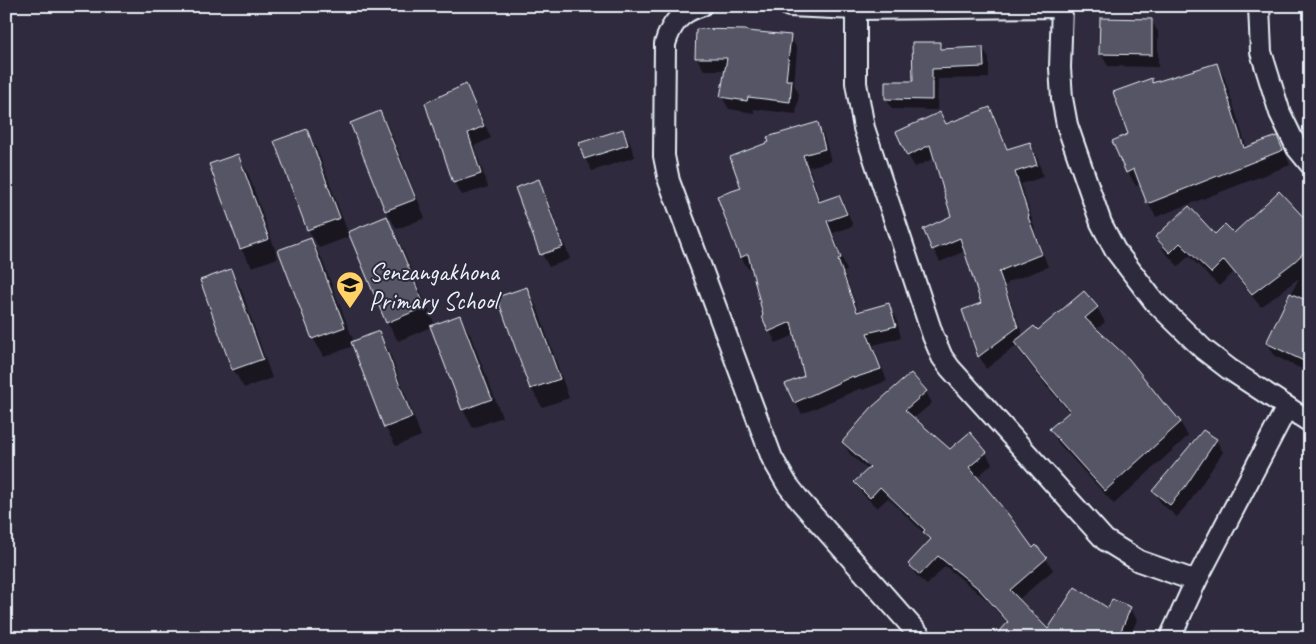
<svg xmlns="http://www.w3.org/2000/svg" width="1316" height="644" viewBox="0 0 1316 644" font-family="Caveat,sans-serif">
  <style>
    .shadow { fill: #0007 }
    .building { fill: #575565; stroke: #e8f1f8 }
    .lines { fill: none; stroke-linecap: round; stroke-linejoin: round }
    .street-casing { stroke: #e8f1f8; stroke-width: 24 }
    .street { stroke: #2f2a3d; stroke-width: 20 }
    .labels { text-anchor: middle; stroke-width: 4; stroke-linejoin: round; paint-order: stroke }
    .poi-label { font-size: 25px; fill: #e8f1f8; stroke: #2f2a3d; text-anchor: start }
  </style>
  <rect width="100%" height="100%" fill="#2f2a3d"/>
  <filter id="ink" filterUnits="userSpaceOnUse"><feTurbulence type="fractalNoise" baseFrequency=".02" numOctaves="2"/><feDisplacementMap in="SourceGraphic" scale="10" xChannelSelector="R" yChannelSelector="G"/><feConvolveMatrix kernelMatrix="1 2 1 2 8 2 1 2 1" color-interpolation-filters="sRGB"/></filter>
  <g filter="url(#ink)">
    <g class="shadow">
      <path d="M1151,20L1158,32V67L1108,66L1101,54Z"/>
      <path d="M790,36L797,49L794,85L799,94L796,114L754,109V113L729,109L722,97L726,70H704L697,58Z"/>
      <path d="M940,43L943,50L983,48L989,59V78L938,79L937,110L892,109L886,98L915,83Z"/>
      <path d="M1217,64L1225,79L1247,149L1277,138L1285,152L1290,165L1156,217L1148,203L1141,184L1136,186L1128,172L1114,142L1130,134L1151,80L1153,83Z"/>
      <path d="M466,86L473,98L491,138L474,146L488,187L462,195L454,182L444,151L438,140Z"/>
      <path d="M1310,104V115L1306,108Z"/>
      <path d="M990,108L997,120L1008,150L1030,143L1037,156L1043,177L1021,184L1035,229H1034L1048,267L1008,282V284L1005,285L1023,336L1037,332L1097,308L1105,322L1096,330L1165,408L1180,422L1188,436L1114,504L1059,444L1051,430L1070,413L1047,387L1023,356L1017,345L986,369L980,357L963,311L983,304L965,251L940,262L924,230L952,217L935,158L915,167L908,155L947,125Z"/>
      <path d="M380,112L390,130L425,218L397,229L386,211L351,123Z"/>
      <path d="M817,124L824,136L831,161L809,167L821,203L839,196L846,208L853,226L833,233L847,271L844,272L859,313L889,305L896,317L901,338L873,345L887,381L862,390L861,388L802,414L795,402L805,377L795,335L776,343L770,331L765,316L753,267L748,269L741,257L743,189Z"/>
      <path d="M306,130L317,149L348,233L386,217L397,236L435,325L460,316L470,334L502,417L473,428L463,410L431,327L398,341L387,322L351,236L319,248L308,229Z"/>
      <path d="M623,131L630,143L635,157L592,171L585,158Z"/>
      <path d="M237,155L248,173L278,258L252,267L241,249L211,165Z"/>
      <path d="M538,181L545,193L570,259L549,267L542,254Z"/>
      <path d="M1310,215V373L1275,356L1267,343L1299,278L1261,307L1233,273L1219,286L1189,256L1178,266L1164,251L1157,237L1234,235L1304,220Z"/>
      <path d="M311,239L321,257L354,342L378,333L389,351L421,436L396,446L385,427L353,346L324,357L313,338Z"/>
      <path d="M231,271L241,289L272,378L244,388L233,369Z"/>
      <path d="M526,288L537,307L569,398L542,407L531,388Z"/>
      <path d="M926,392L932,403L913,419L950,451L986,453L992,464L976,478L1033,550L1046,559L1053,570L1018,600L1048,631L1108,610L1130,608L1137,620L1129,638H995L1008,624L987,600L945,566L927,585L916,575L910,564L930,542L927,536L888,498L877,508L862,493L856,482L868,470L850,454L843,443Z"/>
      <path d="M1216,440L1223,452L1191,500L1177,517L1161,503L1154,491Z"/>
    </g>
    <g class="building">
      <path d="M1100,18L1152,19V55L1099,54Z"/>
      <path d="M696,29L747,30V31L791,35L786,80H792L790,102L748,97L747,101L720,97L727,58H695Z"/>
      <path d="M912,42H940V49L983,47L984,67L932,69V100L885,99V81H913Z"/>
      <path d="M1217,63L1244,148L1277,136L1283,150L1147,204L1134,169L1126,173L1112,141L1128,134L1113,92L1152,78V83Z"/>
      <path d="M466,84L484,126L468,133L481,174L453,183L439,140L437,141L425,103Z"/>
      <path d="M990,107L1007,149L1030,142L1037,165L1015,172L1029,216L1028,217L1042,254L1002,270V271L999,272L1018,327L978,357L962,310L981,303L960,238L932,250L923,229L951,216L930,145L907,156L896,132L940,112L946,124Z"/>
      <path d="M380,111L416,199L385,211L350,123Z"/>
      <path d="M818,122L825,149L803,155L819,202L839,195L847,214L827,221L841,258L838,260L857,312L889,303L896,326L867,333L881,369L854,378L853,376L794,403L785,384L804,376L791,322L768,332L762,316L763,315L748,254L740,258L717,196L741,188L730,157L769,142L767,137Z"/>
      <path d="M307,129L340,218L307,230L274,141Z"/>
      <path d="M623,129L628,145L584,159L579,143Z"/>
      <path d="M238,154L269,239L240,249L209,164Z"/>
      <path d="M539,179L563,247L540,255L515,188Z"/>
      <path d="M1279,191L1310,224V247L1294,262L1252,294L1224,260L1211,273L1180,243L1170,253L1155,237L1189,206L1215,234L1225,224L1234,233Z"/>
      <path d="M387,216L425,307L386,323L348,232Z"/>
      <path d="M311,238L345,327L312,339L278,250Z"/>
      <path d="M231,269L263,359L232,370L200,280Z"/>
      <path d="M527,287L560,379L530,389L497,297Z"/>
      <path d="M1084,291L1098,307L1085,318L1129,359L1166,406L1167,405L1181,422L1105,491L1049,429L1070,411L1038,373L1014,342L1034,326L1038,330Z"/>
      <path d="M1290,293L1310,302V364L1266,343Z"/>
      <path d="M460,315L492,399L462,410L430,326Z"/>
      <path d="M379,331L412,417L384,428L351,342Z"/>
      <path d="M911,373L927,391L905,410L950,449L970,432L987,452L969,467L1008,514L1033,548L1036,545L1047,558L1010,590L1048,629L1075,587L1108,608L1112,599L1131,607L1118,638H994L1008,622L979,589L938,556L920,575L908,564L931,539L923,532L925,530L880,487L870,498L854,482L870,467L842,442L871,408Z"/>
      <path d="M1203,430L1217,439L1185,487L1170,505L1152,491Z"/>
    </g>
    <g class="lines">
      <g class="street-casing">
        <g id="street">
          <path d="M701,6C680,12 671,24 665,44L664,156L669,181L772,458L787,484L801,502L922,638"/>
          <path d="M789,6L856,9L1062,7"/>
          <path d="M1062,6L1060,68L1062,98L1067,125L1101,223L1115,250L1154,301L1203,349L1229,369L1310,422"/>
          <path d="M1259,6L1261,52L1280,113L1297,148L1310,164"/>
          <path d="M856,9V83L864,128L933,336L942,357L950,368L1105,540L1139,561L1196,581"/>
          <path d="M1170,638L1196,581L1287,407"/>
        </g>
      </g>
      <use href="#street" class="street"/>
    </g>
  </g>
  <defs>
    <g id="school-pin" transform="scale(1.4375)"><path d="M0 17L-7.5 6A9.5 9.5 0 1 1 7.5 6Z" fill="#ffd166" stroke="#2f2a3d"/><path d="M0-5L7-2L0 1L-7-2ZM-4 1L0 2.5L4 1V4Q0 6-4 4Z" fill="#111"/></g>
  </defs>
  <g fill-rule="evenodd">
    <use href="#school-pin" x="350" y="285"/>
  </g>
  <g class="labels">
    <g class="poi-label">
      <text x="369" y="280">Senzangakhona<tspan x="369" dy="29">Primary School</tspan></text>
    </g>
  </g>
  <rect width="1316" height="644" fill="none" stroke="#2f2a3d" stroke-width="25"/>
  <rect x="12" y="12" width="1291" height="619" fill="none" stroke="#e8f1f8" stroke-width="2" filter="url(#ink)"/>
</svg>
